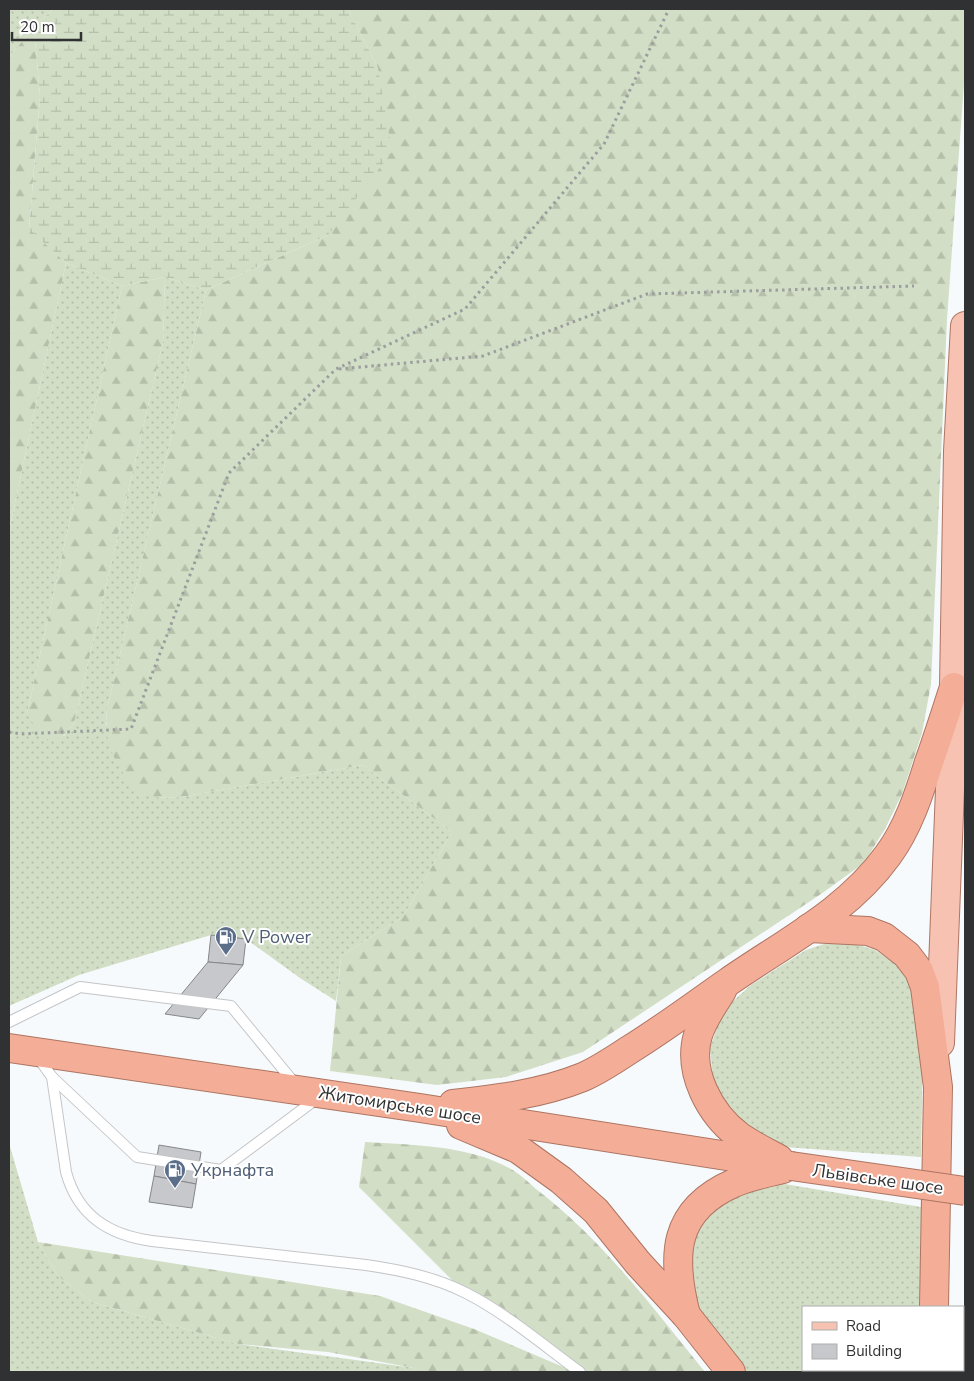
<svg xmlns="http://www.w3.org/2000/svg" width="974" height="1381" viewBox="0 0 974 1381" font-family="'Nunito Sans',sans-serif">
  <style>
    .grass { fill: url(#grass-dots) }
    .forest { fill: url(#forest-firs) }
    .wetland { fill: url(#wetland-marsh) }
    .building { fill: #c6c8cb; stroke: #858789 }
    .lines { fill: none; stroke-linecap: round; stroke-linejoin: round }
    .service-casing { stroke: #c3c5c7; stroke-width: 12 }
    .primary-casing { stroke: #ad7563; stroke-width: 30 }
    .trunk-casing { stroke: #ad7563; stroke-width: 30 }
    .path { stroke: #9b9d9f; stroke-width: 3; stroke-dasharray: 2.5 4; stroke-linecap: butt }
    .service { stroke: #fff; stroke-width: 10 }
    .primary { stroke: #f7c2b1; stroke-width: 28 }
    .trunk { stroke: #f4ae97; stroke-width: 28 }
    .trunk-bridge-casing { stroke: #ad7563; stroke-width: 30; stroke-linecap: butt }
    .trunk-bridge { stroke: #f4ae97; stroke-width: 28 }
    .labels { text-anchor: middle; stroke-width: 4; stroke-linejoin: round; paint-order: stroke }
    .service-label { font-size: 18px; fill: #4e5e75; stroke: #fff; text-anchor: start }
    .street-label { font-size: 18px; fill: #303132; stroke: #fff }
  </style>
  <defs>
    <pattern id="grass-dots" width="8" height="8" patternUnits="userSpaceOnUse" patternTransform="scale(1.25)"><rect width="8" height="8" fill="#d2dec5"/><path d="M2 2h.1M6 6h.1" fill="none" stroke="#b5bfaa" stroke-width="1.8" stroke-linecap="round"/></pattern>
    <pattern id="forest-firs" width="22" height="20" patternUnits="userSpaceOnUse" patternTransform="scale(1.25)"><rect width="22" height="20" fill="#d2dec5"/><path d="M5 1l3.5 6h-7zM16 11l3.5 6h-7z" fill="#b5bfaa"/></pattern>
    <pattern id="wetland-marsh" width="20" height="14" patternUnits="userSpaceOnUse" patternTransform="scale(1.25)"><rect width="20" height="14" fill="#d2dec5"/><path d="M1 5h8M5 5V1M11 12h8M15 12V8" fill="none" stroke="#b5bfaa"/></pattern>
  </defs>
  <rect width="100%" height="100%" fill="#f7fafc"/>
  <g class="grass">
    <path d="M9,9H53L34,27L9,57Z"/>
    <path d="M66,263L122,286L27,713L64,736L74,723L163,342L165,277L206,290L107,709L106,725L160,798L181,797L363,765L452,832L403,917L341,956L336,1001L300,978L246,939L211,935L79,975L9,1006V531Z"/>
    <path d="M827,943H852L875,950L900,967L915,987L923,1034L921,1157L784,1147L749,1130L728,1108L713,1078L710,1048L719,1022L731,1003L751,985L806,950Z"/>
    <path d="M9,1143L38,1242L58,1276L92,1302L238,1344L444,1372H9Z"/>
    <path d="M779,1183L921,1207V1307H803V1370H913L912,1372H744L690,1298L686,1269L700,1218L733,1192Z"/>
  </g>
  <g class="forest">
    <path d="M348,9H965V69L947,319L931,684L922,733L902,794L886,827L864,863L821,894L583,1052L506,1077L437,1085L330,1071L341,956L403,917L452,832L363,765L181,797C168,798 155,799 143,794C128,787 111,755 108,740C106,729 106,719 107,709L206,290L328,235L378,68Z"/>
    <path d="M34,27L40,96L29,228L66,263L9,531V57Z"/>
    <path d="M165,277L163,342L74,723C64,737 60,741 42,740L27,713L122,286Z"/>
    <path d="M365,1142C411,1145 468,1145 509,1168C519,1173 528,1182 536,1189C602,1239 653,1308 705,1372H580L464,1292L359,1187Z"/>
    <path d="M38,1242L380,1296L474,1329L575,1372H435L328,1352L238,1344L92,1302L58,1276Z"/>
  </g>
  <path class="wetland" d="M53,9H348L378,68L392,152L328,235L206,290L165,277L122,286L66,263L29,229L40,96L34,27Z"/>
  <g class="building">
    <path d="M211,935L246,939L243,965L208,962Z"/>
    <path d="M208,962L243,965L199,1019L165,1014Z"/>
    <path d="M159,1145L201,1152L196,1184L154,1176Z"/>
    <path d="M154,1176L196,1184L192,1208L149,1202Z"/>
  </g>
  <g class="lines">
    <g class="service-casing">
      <g id="service">
        <path d="M9,1022L80,987L231,1006L296,1085"/>
        <path d="M37,1056L52,1077L66,1172C78,1216 109,1235 152,1241L366,1265C400,1270 435,1277 466,1293C507,1314 543,1345 580,1372"/>
        <path d="M52,1077L137,1157L221,1170L319,1097"/>
      </g>
    </g>
    <g class="primary-casing">
      <path id="primary" d="M940,1043L954,687L958,451L965,326"/>
    </g>
    <g class="trunk-casing">
      <g id="trunk">
        <path d="M809,928L868,931L884,937L907,955L919,971L925,987L938,1087L934,1307"/>
        <path d="M722,991C713,1005 703,1019 698,1035C687,1072 710,1114 739,1136C752,1145 766,1152 779,1159"/>
        <path d="M9,1048L420,1108L791,1166"/>
        <path d="M453,1104C497,1099 541,1094 583,1077C599,1070 614,1060 629,1050C663,1029 695,1005 728,982C784,943 848,911 888,855C908,828 919,794 929,762C938,737 946,712 954,687"/>
        <path d="M461,1125L518,1149L561,1180L596,1211L638,1263L686,1315L731,1372"/>
        <path d="M686,1315C671,1256 672,1210 734,1183C749,1176 767,1173 783,1169"/>
        <path d="M921,1372L922,1370"/>
      </g>
    </g>
    <g class="path">
      <path d="M339,369L483,356L647,294L914,286"/>
      <path d="M9,732L21,734L131,729L229,473L336,369L465,309L604,144L669,9"/>
    </g>
    <use href="#service" class="service"/>
    <use href="#primary" class="primary"/>
    <use href="#trunk" class="trunk"/>
    <g class="trunk-bridge-casing">
      <path id="trunk-bridge" d="M791,1166L965,1191"/>
    </g>
    <use href="#trunk-bridge" class="trunk-bridge"/>
  </g>
  <defs>
    <g id="fuel-pin" transform="scale(1.125)"><path d="M0 17L-7.5 6A9.5 9.5 0 1 1 7.5 6Z" fill="#5c6f8a" stroke="#fff"/><path d="M-5.5-6h7V0h2V4h1.3V-2.5L3-4.5l.8-.8L6-3V5H2.5V1h-1V6h-7ZM-4.2-4.7v3.2H.2V-4.7Z" fill="#fff"/></g>
  </defs>
  <g fill-rule="evenodd">
    <use href="#fuel-pin" x="226" y="937"/>
    <use href="#fuel-pin" x="175" y="1170"/>
  </g>
  <g class="labels">
    <g class="service-label">
      <text x="242" y="943">V Power</text>
      <text x="191" y="1176">Укрнафта</text>
    </g>
    <g class="street-label">
      <text transform="translate(400 1105) rotate(9)" y="6">Житомирське шосе</text>
      <text transform="translate(878 1179) rotate(8)" y="6">Львівське шосе</text>
    </g>
  </g>
  <rect width="974" height="1381" fill="none" stroke="#303132" stroke-width="20"/>
  <rect x="802" y="1306" width="162" height="65" fill="#ffffff" stroke="#acadad"/>
  <rect x="812" y="1322" width="25" height="8" fill="#f7c2b1" stroke="#acadad"/>
  <text x="846" y="1331" font-size="15" fill="#303132">Road</text>
  <rect x="812" y="1344" width="25" height="15" fill="#c6c8cb" stroke="#acadad"/>
  <text x="846" y="1356" font-size="15" fill="#303132">Building</text>
  <path d="M12 32v8h69v-8" fill="none" stroke="#303132" stroke-width="2.5"/>
  <text x="20" y="32" font-size="15" fill="#303132" stroke="#ffffff" stroke-width="4" paint-order="stroke">20 m</text>
</svg>
